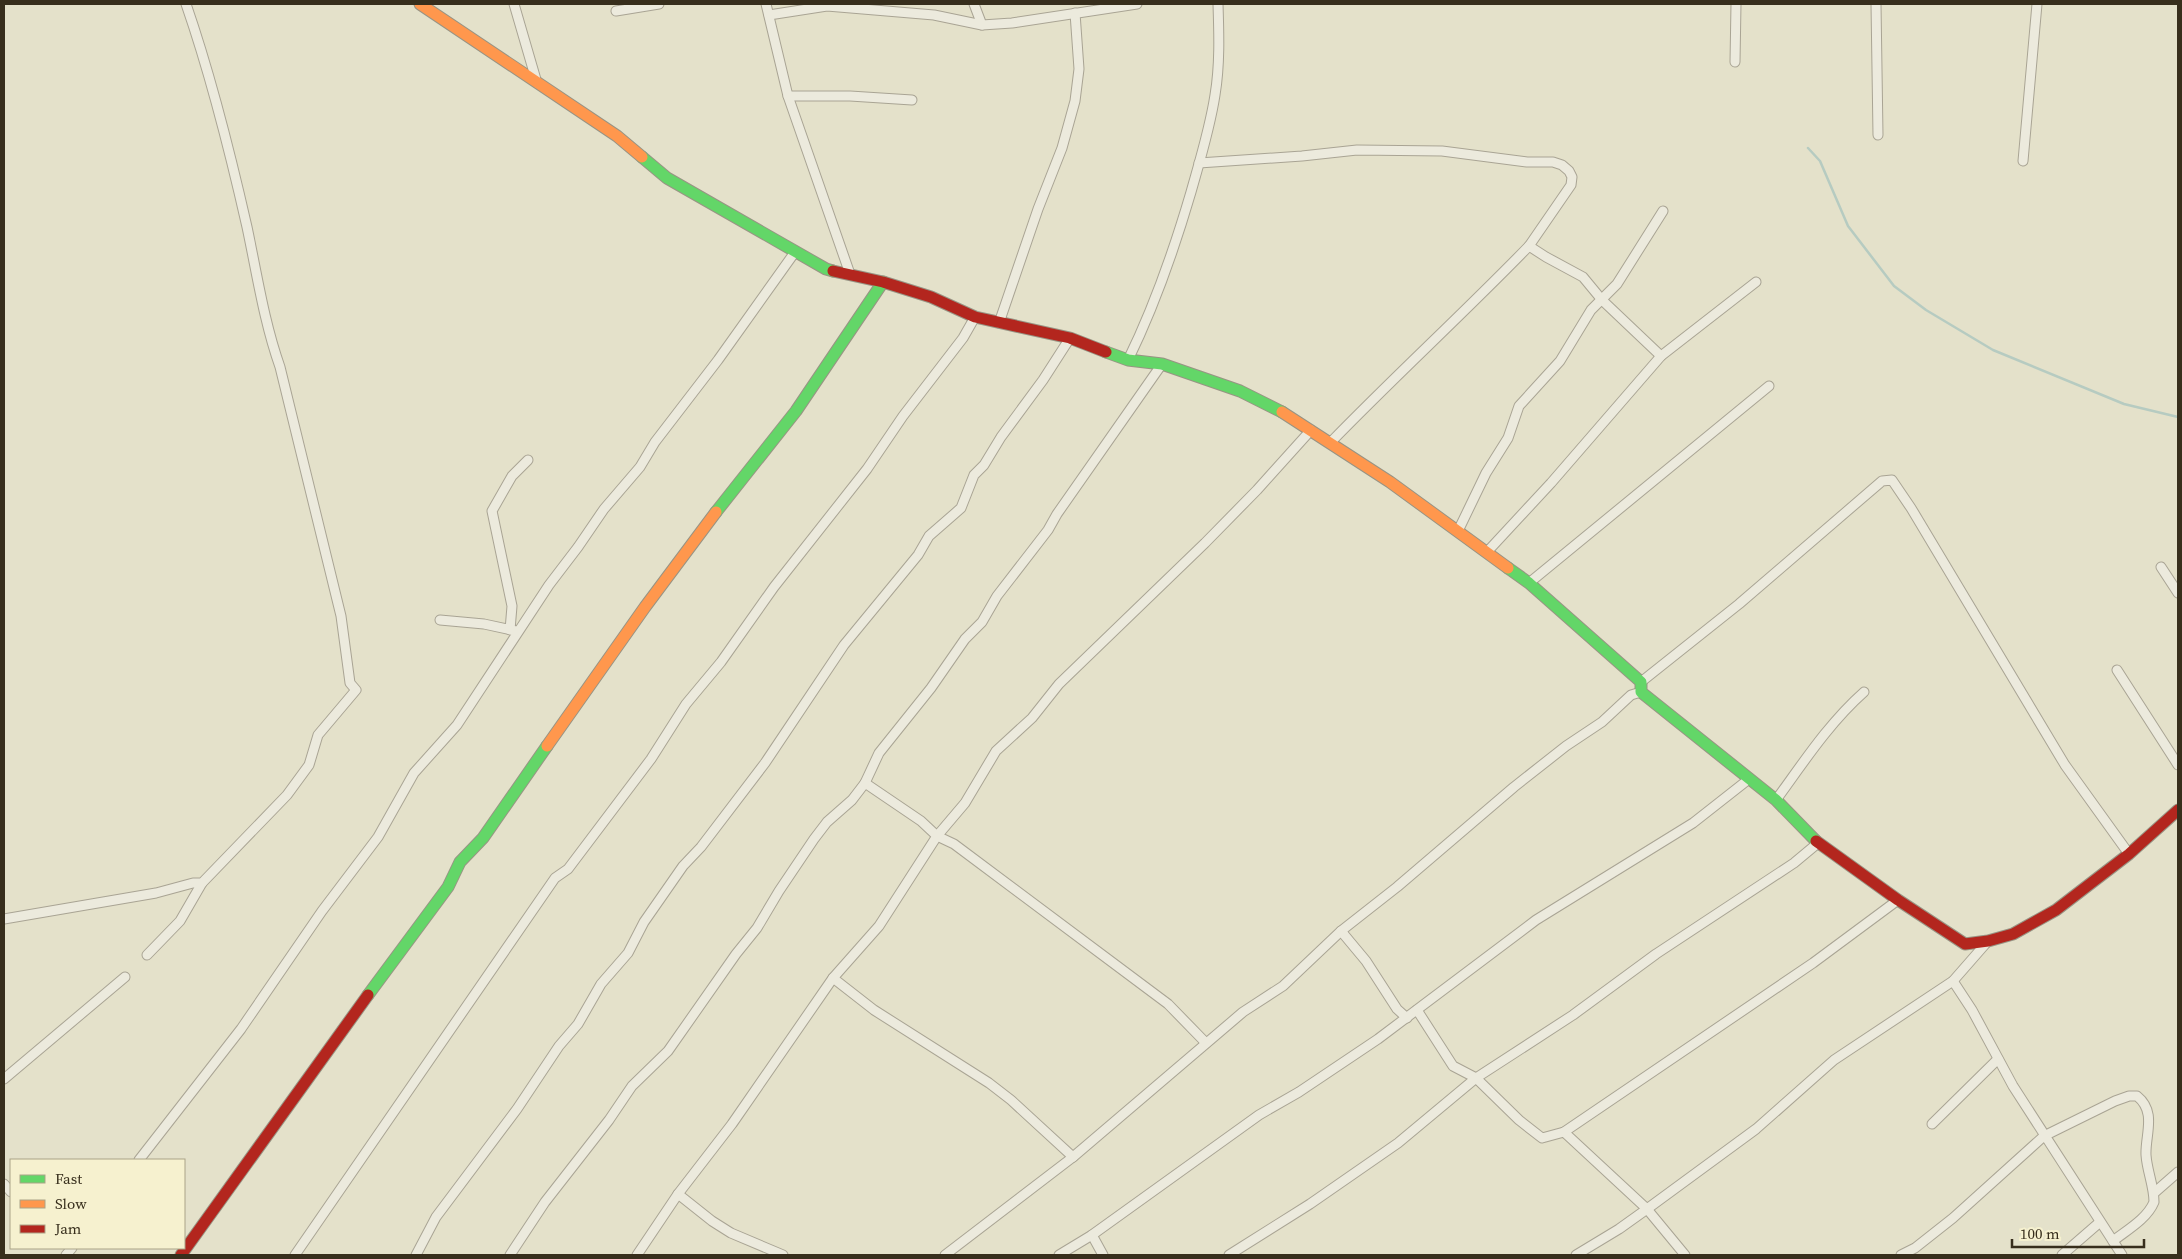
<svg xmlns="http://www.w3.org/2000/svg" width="2182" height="1259" viewBox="0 0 2182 1259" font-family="'Source Serif 4',serif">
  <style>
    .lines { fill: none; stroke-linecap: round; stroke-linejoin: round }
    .stream { stroke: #b6cbc1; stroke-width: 2.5 }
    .street-casing { stroke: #a9a494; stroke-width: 11 }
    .fast-casing { stroke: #989484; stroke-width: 13 }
    .slow-casing { stroke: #989484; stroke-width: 13 }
    .jam-casing { stroke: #989484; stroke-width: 13 }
    .street { stroke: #eceadd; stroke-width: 9 }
    .fast { stroke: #63d668; stroke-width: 11 }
    .slow { stroke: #ff974d; stroke-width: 11 }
    .jam { stroke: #b3261e; stroke-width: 11 }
  </style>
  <rect width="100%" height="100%" fill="#e4e1ca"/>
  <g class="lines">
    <path class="stream" d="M1808,148L1820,161L1848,226L1894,286L1926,310L1993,350L2124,404L2178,417"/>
    <g class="street-casing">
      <g id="street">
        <path d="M514,4L537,83"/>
        <path d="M766,4L788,96L850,274"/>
        <path d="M974,4L982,25"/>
        <path d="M1876,4L1878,135"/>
        <path d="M616,11L659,4"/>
        <path d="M769,15L827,6L934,15L982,25L1012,23L1137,4"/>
        <path d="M1735,62L1736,4"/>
        <path d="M788,96H850L912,100"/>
        <path d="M2023,161L2037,4"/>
        <path d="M1199,163L1302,156L1357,150L1442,151L1527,162H1553L1562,165L1569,171L1572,177L1571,185L1529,246"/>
        <path d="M999,323L1038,209L1062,148L1075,101L1079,69L1075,13"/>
        <path d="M1128,360C1155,305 1174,250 1191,192C1200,160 1210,128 1215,95C1220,65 1219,34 1218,4"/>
        <path d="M1330,443C1395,376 1464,313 1529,246L1546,257L1583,277L1602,300L1661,356"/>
        <path d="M1458,531L1486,473L1508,438L1519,406L1560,361L1591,310L1617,284L1663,211"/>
        <path d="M1487,552L1551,483L1661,356L1756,282"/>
        <path d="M2161,567L2178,593"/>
        <path d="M1529,583L1769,386"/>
        <path d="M440,620L484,624L516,631"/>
        <path d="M510,630L512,606L492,511L512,476L528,460"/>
        <path d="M2117,670L2178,765"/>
        <path d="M1641,682L1739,604L1882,481L1892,480L1911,508L2065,765L2129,854"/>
        <path d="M865,783L921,821L937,836L954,844L1168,1004L1206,1043"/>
        <path d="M1776,800C1803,763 1829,723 1864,692"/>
        <path d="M4,919L156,893L193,883H202L287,795L309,765L318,735L356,690L350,683L341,616L280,367C264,322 257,274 247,227C230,152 211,76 186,4"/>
        <path d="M1341,931L1366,961L1397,1009L1407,1018"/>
        <path d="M147,955L180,921L202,883"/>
        <path d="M833,978L874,1010L989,1083L1011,1100L1073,1157L1243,1012L1283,986L1341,931L1397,887L1514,787L1566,746L1602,722L1631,695L1641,692"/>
        <path d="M1953,981L1972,1010L2013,1086L2122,1255"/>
        <path d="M1417,1010L1453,1066L1476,1078L1519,1120L1542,1138L1564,1132L1647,1209L1756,1129L1834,1060L1953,981L1988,941"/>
        <path d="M4,1079L125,977"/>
        <path d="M1932,1124L1998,1059"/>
        <path d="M1564,1132L1813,963L1898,900"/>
        <path d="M139,1160L241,1029L322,911L378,837L414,773L457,725L549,585L578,547L604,509L640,467L655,442L718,360L795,252"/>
        <path d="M4,1184L11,1192"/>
        <path d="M2154,1193L2178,1172"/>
        <path d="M678,1194L712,1221L731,1233L783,1255"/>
        <path d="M1092,1235L1103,1255"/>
        <path d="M66,1255L72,1248"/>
        <path d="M295,1255L555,878L568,869L651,759L686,704L721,662L774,587L867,469L903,416L963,338L975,317"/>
        <path d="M416,1255L436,1217L517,1109L559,1046L578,1024L601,984L628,953L644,922L683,866L701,847L765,763L844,645L918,555L929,536L961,508L974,475L984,465L1001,437L1043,380L1070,338"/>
        <path d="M510,1255L545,1202L609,1120L632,1086L668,1051L736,954L757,928L779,891L814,839L827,822L852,800L865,783L879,753L931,688L965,639L982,622L997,596L1048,530L1057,514L1162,364"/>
        <path d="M637,1255L678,1194L732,1124L833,978L879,926L937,836L965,803L996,751L1032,718L1059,684L1205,543L1257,490L1311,430"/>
        <path d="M945,1255L1073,1157"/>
        <path d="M1059,1255L1092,1235L1259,1115L1299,1092L1378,1039L1536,920L1693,823L1749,779"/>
        <path d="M1229,1255L1310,1204L1398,1143L1476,1078L1573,1015L1656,954L1794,863L1818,843"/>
        <path d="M1576,1255L1619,1229L1647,1209L1685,1255"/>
        <path d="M1901,1255L1915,1248L1953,1218L2044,1136L2115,1101L2129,1096H2137C2157,1112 2145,1135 2146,1155C2147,1171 2154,1186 2154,1202C2147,1219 2127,1230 2113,1241"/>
        <path d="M2062,1255L2100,1222"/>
      </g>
    </g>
    <g class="fast-casing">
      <g id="fast">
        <path d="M642,157L667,178L826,269L833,271"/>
        <path d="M1106,352L1128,360L1162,364L1240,391L1282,412"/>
        <path d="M716,512L796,411L883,282"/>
        <path d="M1508,568L1529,583L1641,682V692L1776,800L1816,841"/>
        <path d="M368,995L448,887L460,862L483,838L547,746"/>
      </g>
    </g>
    <g class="slow-casing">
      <g id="slow">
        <path d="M420,4L617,136L642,157"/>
        <path d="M1282,412L1390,482L1508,568"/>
        <path d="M547,746L645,607L716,512"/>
      </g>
    </g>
    <g class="jam-casing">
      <g id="jam">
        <path d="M833,271L883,282L931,297L975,317L1070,338L1106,352"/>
        <path d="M1816,841L1898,900L1965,944L1988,941L2013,934L2056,910L2129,854L2178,810"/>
        <path d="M181,1255L368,995"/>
      </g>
    </g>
    <use href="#street" class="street"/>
    <use href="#fast" class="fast"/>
    <use href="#slow" class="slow"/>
    <use href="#jam" class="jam"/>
  </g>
  <rect width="2182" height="1259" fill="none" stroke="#372e1c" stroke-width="10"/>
  <rect x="10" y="1159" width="175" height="90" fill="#f6f1cf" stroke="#aaa387"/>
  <rect x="20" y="1175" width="25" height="8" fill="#63d668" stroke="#aaa387"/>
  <text x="55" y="1184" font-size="15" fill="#372e1c">Fast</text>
  <rect x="20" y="1200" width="25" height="8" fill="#ff974d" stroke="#aaa387"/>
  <text x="55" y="1209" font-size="15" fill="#372e1c">Slow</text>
  <rect x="20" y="1225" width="25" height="8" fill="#b3261e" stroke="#aaa387"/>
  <text x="55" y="1234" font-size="15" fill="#372e1c">Jam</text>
  <path d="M2012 1239v8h132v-8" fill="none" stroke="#372e1c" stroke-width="2.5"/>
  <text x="2020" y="1239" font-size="15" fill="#372e1c" stroke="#f6f1cf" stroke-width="4" paint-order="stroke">100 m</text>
</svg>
